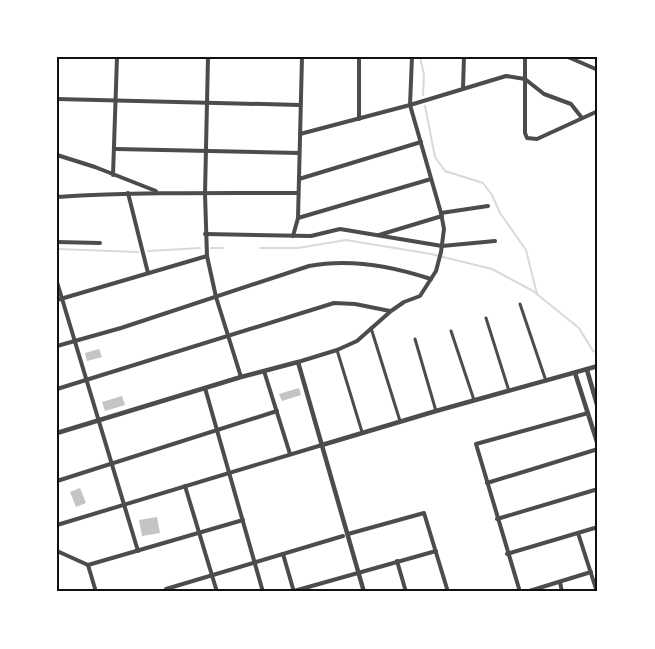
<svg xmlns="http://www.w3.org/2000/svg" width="655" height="649" viewBox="0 0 655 649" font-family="'Golos Text',sans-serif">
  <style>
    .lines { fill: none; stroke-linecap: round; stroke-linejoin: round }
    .stream { stroke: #d9d9d9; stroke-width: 2 }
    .building { fill: #c4c4c4 }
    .pedestrian { stroke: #4c4c4c; stroke-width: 3 }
    .minor { stroke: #4c4c4c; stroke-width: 4 }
    .tertiary { stroke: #4c4c4c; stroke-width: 4.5 }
    .neatline { fill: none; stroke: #111; stroke-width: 2 }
  </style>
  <rect width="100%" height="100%" fill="#fff"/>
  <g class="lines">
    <g class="stream">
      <path d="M420,57L424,75L423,95"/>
      <path d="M425,106L435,157L445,171L483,183L492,195L500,213L526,250L537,294"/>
      <path d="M211,248H223"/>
      <path d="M260,248H298L346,240L431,254L492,269L533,291L579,328L593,351L598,353"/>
      <path d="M57,249L138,252"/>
      <path d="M148,251L200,248"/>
    </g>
  </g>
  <g class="building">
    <path d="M99,349L102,357L87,361L85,353Z"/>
    <path d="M299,388L301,395L282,401L279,394Z"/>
    <path d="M122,396L125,405L105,411L102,402Z"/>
    <path d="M80,488L86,503L76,507L70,492Z"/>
    <path d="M157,517L160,533L142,536L139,520Z"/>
  </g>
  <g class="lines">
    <g class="pedestrian">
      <path d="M520,304L546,381"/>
      <path d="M486,318L509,391"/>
      <path d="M371,328L400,421"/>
      <path d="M451,331L474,400"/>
      <path d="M415,339L436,411"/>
      <path d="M337,350L362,432"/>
    </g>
    <g class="minor">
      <path d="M208,57L205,194L207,256L216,297L241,377"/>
      <path d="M359,57V119"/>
      <path d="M525,57V133L527,138L537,139L598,111"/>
      <path d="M568,57L598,70"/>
      <path d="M463,88L464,57"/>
      <path d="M57,99L300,105"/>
      <path d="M300,134L410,105L506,76L525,79L544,94L571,104L582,118"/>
      <path d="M116,149L299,153"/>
      <path d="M57,155L95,167L156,191"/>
      <path d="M113,175L117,57"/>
      <path d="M299,179L421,142"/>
      <path d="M128,193L148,273"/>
      <path d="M57,197C137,192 218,193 298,193"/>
      <path d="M441,213L488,206"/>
      <path d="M298,218L431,179"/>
      <path d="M205,234L311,236L340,229L442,246L495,241"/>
      <path d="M379,235L442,216"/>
      <path d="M293,236L298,218L302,57"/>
      <path d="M57,242L100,243"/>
      <path d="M57,282L138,551"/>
      <path d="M57,300L207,256"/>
      <path d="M57,346L121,328L309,266C350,258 392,266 431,279"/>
      <path d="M298,362L337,350L357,341L391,311L404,302L420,296L436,271L441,252L444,229L441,213L410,105L412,57"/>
      <path d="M264,371L290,454"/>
      <path d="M205,388L263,592"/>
      <path d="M57,389L334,303L355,304L390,311"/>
      <path d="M57,481L277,411"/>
      <path d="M487,483L598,449"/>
      <path d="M185,486L217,592"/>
      <path d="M497,519L598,489"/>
      <path d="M57,525L322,445"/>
      <path d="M578,533L597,592"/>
      <path d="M348,534L424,513L448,592"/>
      <path d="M57,551L88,565"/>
      <path d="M283,554L294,592"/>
      <path d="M507,554L598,527"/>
      <path d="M397,561L406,592"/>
      <path d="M88,565L243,520"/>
      <path d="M88,565L96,592"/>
      <path d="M560,582L562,592"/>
      <path d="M166,589L343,536"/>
      <path d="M294,591L436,551"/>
      <path d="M520,592L476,444L588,413"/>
      <path d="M526,592L591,572"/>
    </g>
    <g class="tertiary">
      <path d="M587,370L598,408"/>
      <path d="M575,373L598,445"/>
      <path d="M57,433L241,377L298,362L364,592"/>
      <path d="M322,445L436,411L598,366"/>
    </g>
  </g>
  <rect width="655" height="649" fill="none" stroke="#ffffff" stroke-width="117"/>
  <rect x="58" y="58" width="538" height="532" class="neatline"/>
</svg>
